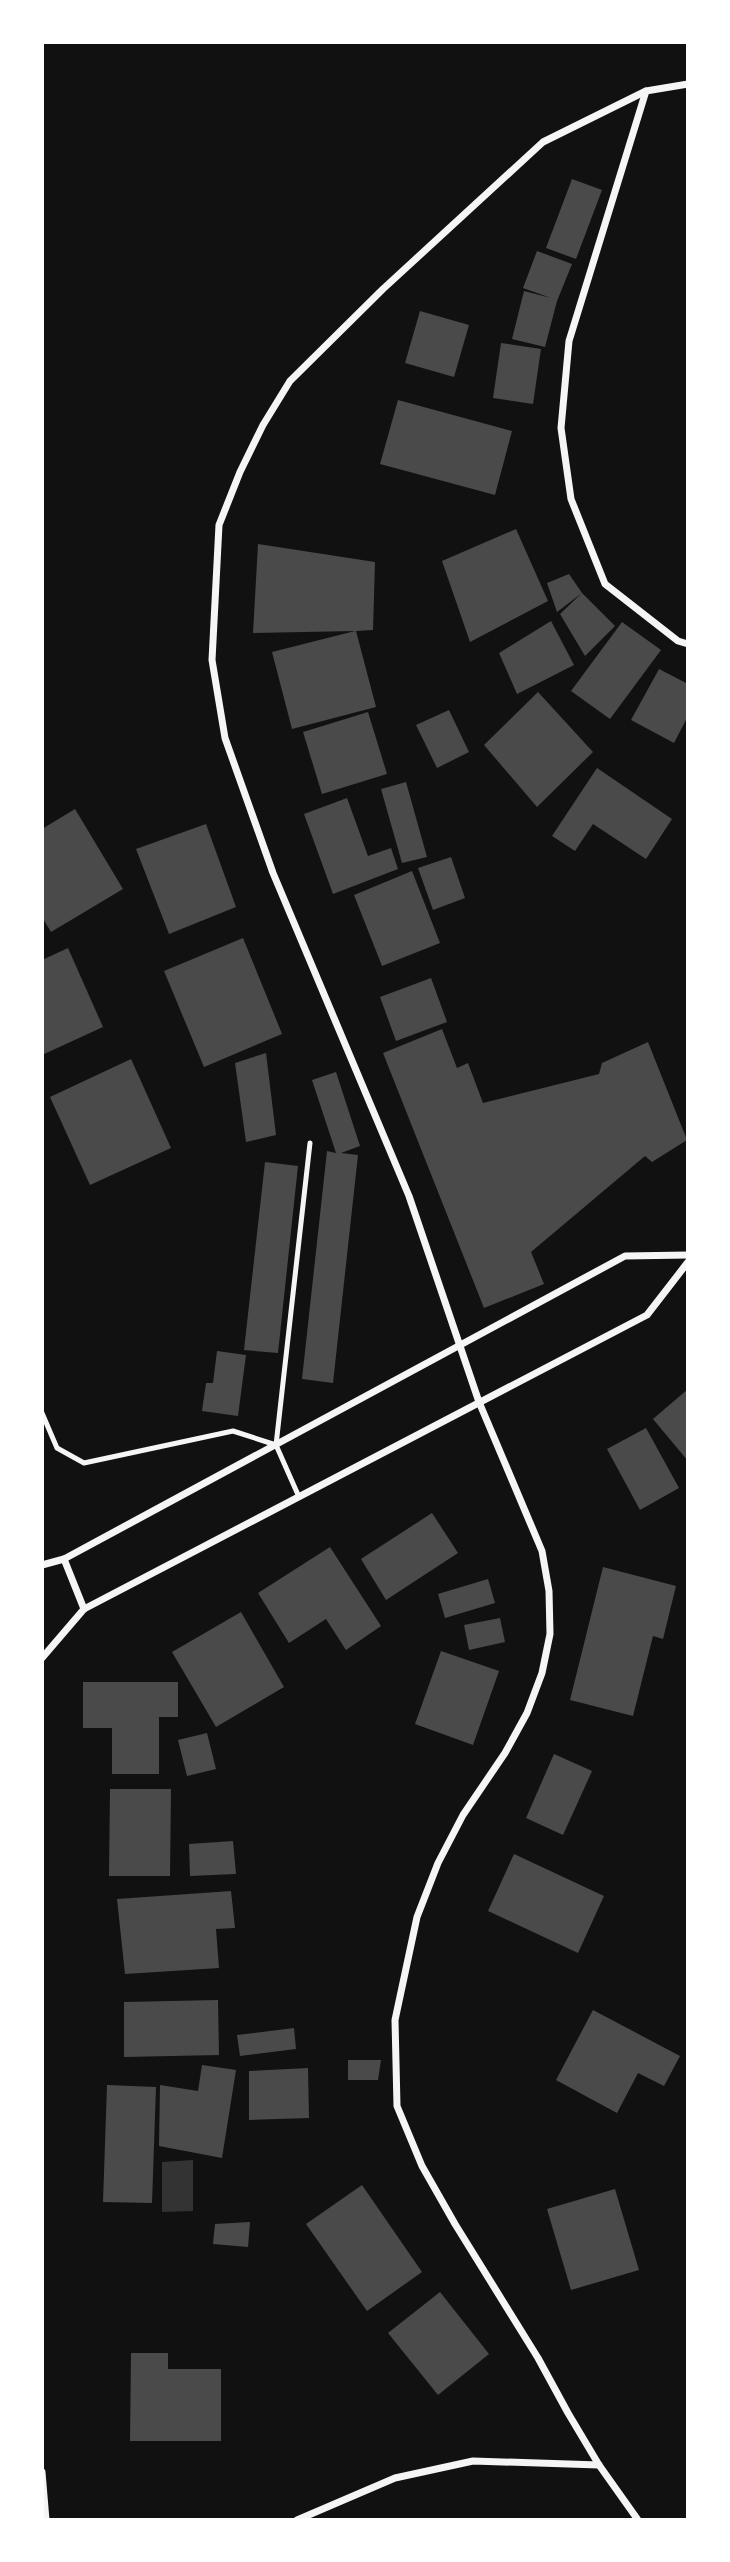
<svg xmlns="http://www.w3.org/2000/svg" width="730" height="2562" viewBox="0 0 730 2562" font-family="Montserrat,sans-serif">
  <style>
    .water { fill: #333 }
    .building { fill: #4a4a4a }
    .lines { fill: none; stroke-linecap: round; stroke-linejoin: round }
    .service { stroke: #f5f5f5; stroke-width: 5 }
    .minor { stroke: #f5f5f5; stroke-width: 7 }
  </style>
  <rect width="100%" height="100%" fill="#111"/>
  <path class="water" d="M193,2160V2211L162,2212V2162Z"/>
  <g class="building">
    <path d="M572,179L602,190L576,259L546,248Z"/>
    <path d="M537,251L572,264L557,301L545,347L512,339L524,291L551,298L523,288Z"/>
    <path d="M420,311L469,325L454,377L405,363Z"/>
    <path d="M501,343L541,349L533,404L493,398Z"/>
    <path d="M398,400L512,431L495,495L380,464Z"/>
    <path d="M516,529L548,601L470,642L442,561Z"/>
    <path d="M258,544L375,562L373,630L356,631L376,707L292,729L272,652L355,631L253,633Z"/>
    <path d="M569,574L582,593L615,626L585,656L560,614L582,593L557,612L547,583Z"/>
    <path d="M551,621L574,665L517,694L499,653Z"/>
    <path d="M622,622L661,650L610,719L571,691Z"/>
    <path d="M659,669L688,684V716L674,743L631,720Z"/>
    <path d="M538,692L593,752L537,807L484,745Z"/>
    <path d="M449,710L469,752L437,768L416,725Z"/>
    <path d="M368,712L387,774L322,794L303,732Z"/>
    <path d="M597,768L672,819L646,859L593,824L575,851L552,836Z"/>
    <path d="M406,782L427,857L402,863L381,789Z"/>
    <path d="M347,798L368,856L391,848L398,869L333,894L304,814Z"/>
    <path d="M75,809L123,889L51,932L42,917V829Z"/>
    <path d="M206,824L236,907L169,934L136,849Z"/>
    <path d="M451,857L465,898L433,910L418,868Z"/>
    <path d="M412,871L440,943L382,966L354,895Z"/>
    <path d="M243,938L282,1034L204,1067L164,971Z"/>
    <path d="M68,948L103,1027L42,1055V960Z"/>
    <path d="M431,978L447,1022L396,1041L380,997Z"/>
    <path d="M442,1029L457,1068L468,1063L483,1103L599,1074L602,1063L648,1042L687,1140L652,1162L645,1156L531,1252L544,1284L484,1308L383,1053Z"/>
    <path d="M266,1053L276,1135L246,1142L235,1063Z"/>
    <path d="M131,1059L171,1148L90,1185L50,1097Z"/>
    <path d="M336,1072L360,1146L341,1153L358,1155L333,1383L302,1379L327,1151L336,1153L312,1080Z"/>
    <path d="M265,1162L298,1166L278,1353L244,1350Z"/>
    <path d="M217,1351L246,1355L238,1416L202,1411L206,1383H213Z"/>
    <path d="M688,1389V1461L653,1419Z"/>
    <path d="M646,1428L679,1488L640,1510L607,1449Z"/>
    <path d="M432,1513L458,1553L386,1600L361,1559Z"/>
    <path d="M330,1547L381,1626L346,1650L326,1619L289,1643L258,1593Z"/>
    <path d="M603,1567L676,1586L663,1639L653,1636L633,1716L570,1700Z"/>
    <path d="M488,1579L495,1603L445,1618L438,1594Z"/>
    <path d="M241,1612L284,1687L216,1727L172,1652Z"/>
    <path d="M500,1618L505,1642L469,1650L464,1625Z"/>
    <path d="M441,1651L499,1671L473,1745L415,1724Z"/>
    <path d="M83,1682H178V1717H159V1774H112V1728H83Z"/>
    <path d="M207,1733L216,1769L187,1776L178,1740Z"/>
    <path d="M554,1754L592,1771L563,1835L526,1818Z"/>
    <path d="M110,1789H171L170,1876H109Z"/>
    <path d="M233,1841L236,1874L190,1876L189,1844Z"/>
    <path d="M514,1854L604,1896L578,1953L488,1911Z"/>
    <path d="M231,1891L235,1928L216,1929L219,1968L125,1974L117,1899Z"/>
    <path d="M218,2000L219,2055L124,2057V2002Z"/>
    <path d="M593,2010L680,2056L664,2086L638,2073L617,2113L556,2080Z"/>
    <path d="M294,2028L296,2049L240,2056L237,2035Z"/>
    <path d="M348,2060H381L378,2080H348Z"/>
    <path d="M202,2065L236,2070L222,2158L159,2146L160,2085L198,2091Z"/>
    <path d="M308,2068L309,2118L249,2120V2071Z"/>
    <path d="M107,2085L156,2087L152,2203L103,2202Z"/>
    <path d="M362,2185L422,2272L367,2311L306,2224Z"/>
    <path d="M615,2189L639,2270L571,2290L547,2209Z"/>
    <path d="M250,2222L248,2247L213,2244L215,2224Z"/>
    <path d="M440,2292L489,2354L438,2395L388,2333Z"/>
    <path d="M131,2353H168V2369H221V2441H130Z"/>
  </g>
  <g class="lines">
    <g class="service">
      <path d="M42,1413L57,1448L84,1463L233,1431L276,1445"/>
      <path d="M299,1497L276,1445L310,1143"/>
    </g>
    <g class="minor">
      <path d="M646,91L569,341L561,428L571,499L605,584L678,641L688,644"/>
      <path d="M64,1559L84,1609"/>
      <path d="M42,1565L64,1559L625,1256L688,1255"/>
      <path d="M42,1658L84,1609L647,1315L688,1262"/>
      <path d="M42,2472L46,2520"/>
      <path d="M297,2520L395,2478L473,2461L599,2465"/>
      <path d="M638,2520L599,2465L568,2413L538,2358L455,2224L422,2166L397,2106L395,2020L417,1917L438,1863L463,1815L505,1753L527,1713L542,1673L550,1634L549,1591L542,1551L479,1402L409,1196L273,873L225,738L212,660L219,525L240,472L263,425L290,381L383,289L543,142L646,91L688,84"/>
    </g>
  </g>
  <rect width="730" height="2562" fill="none" stroke="#ffffff" stroke-width="88"/>
</svg>
